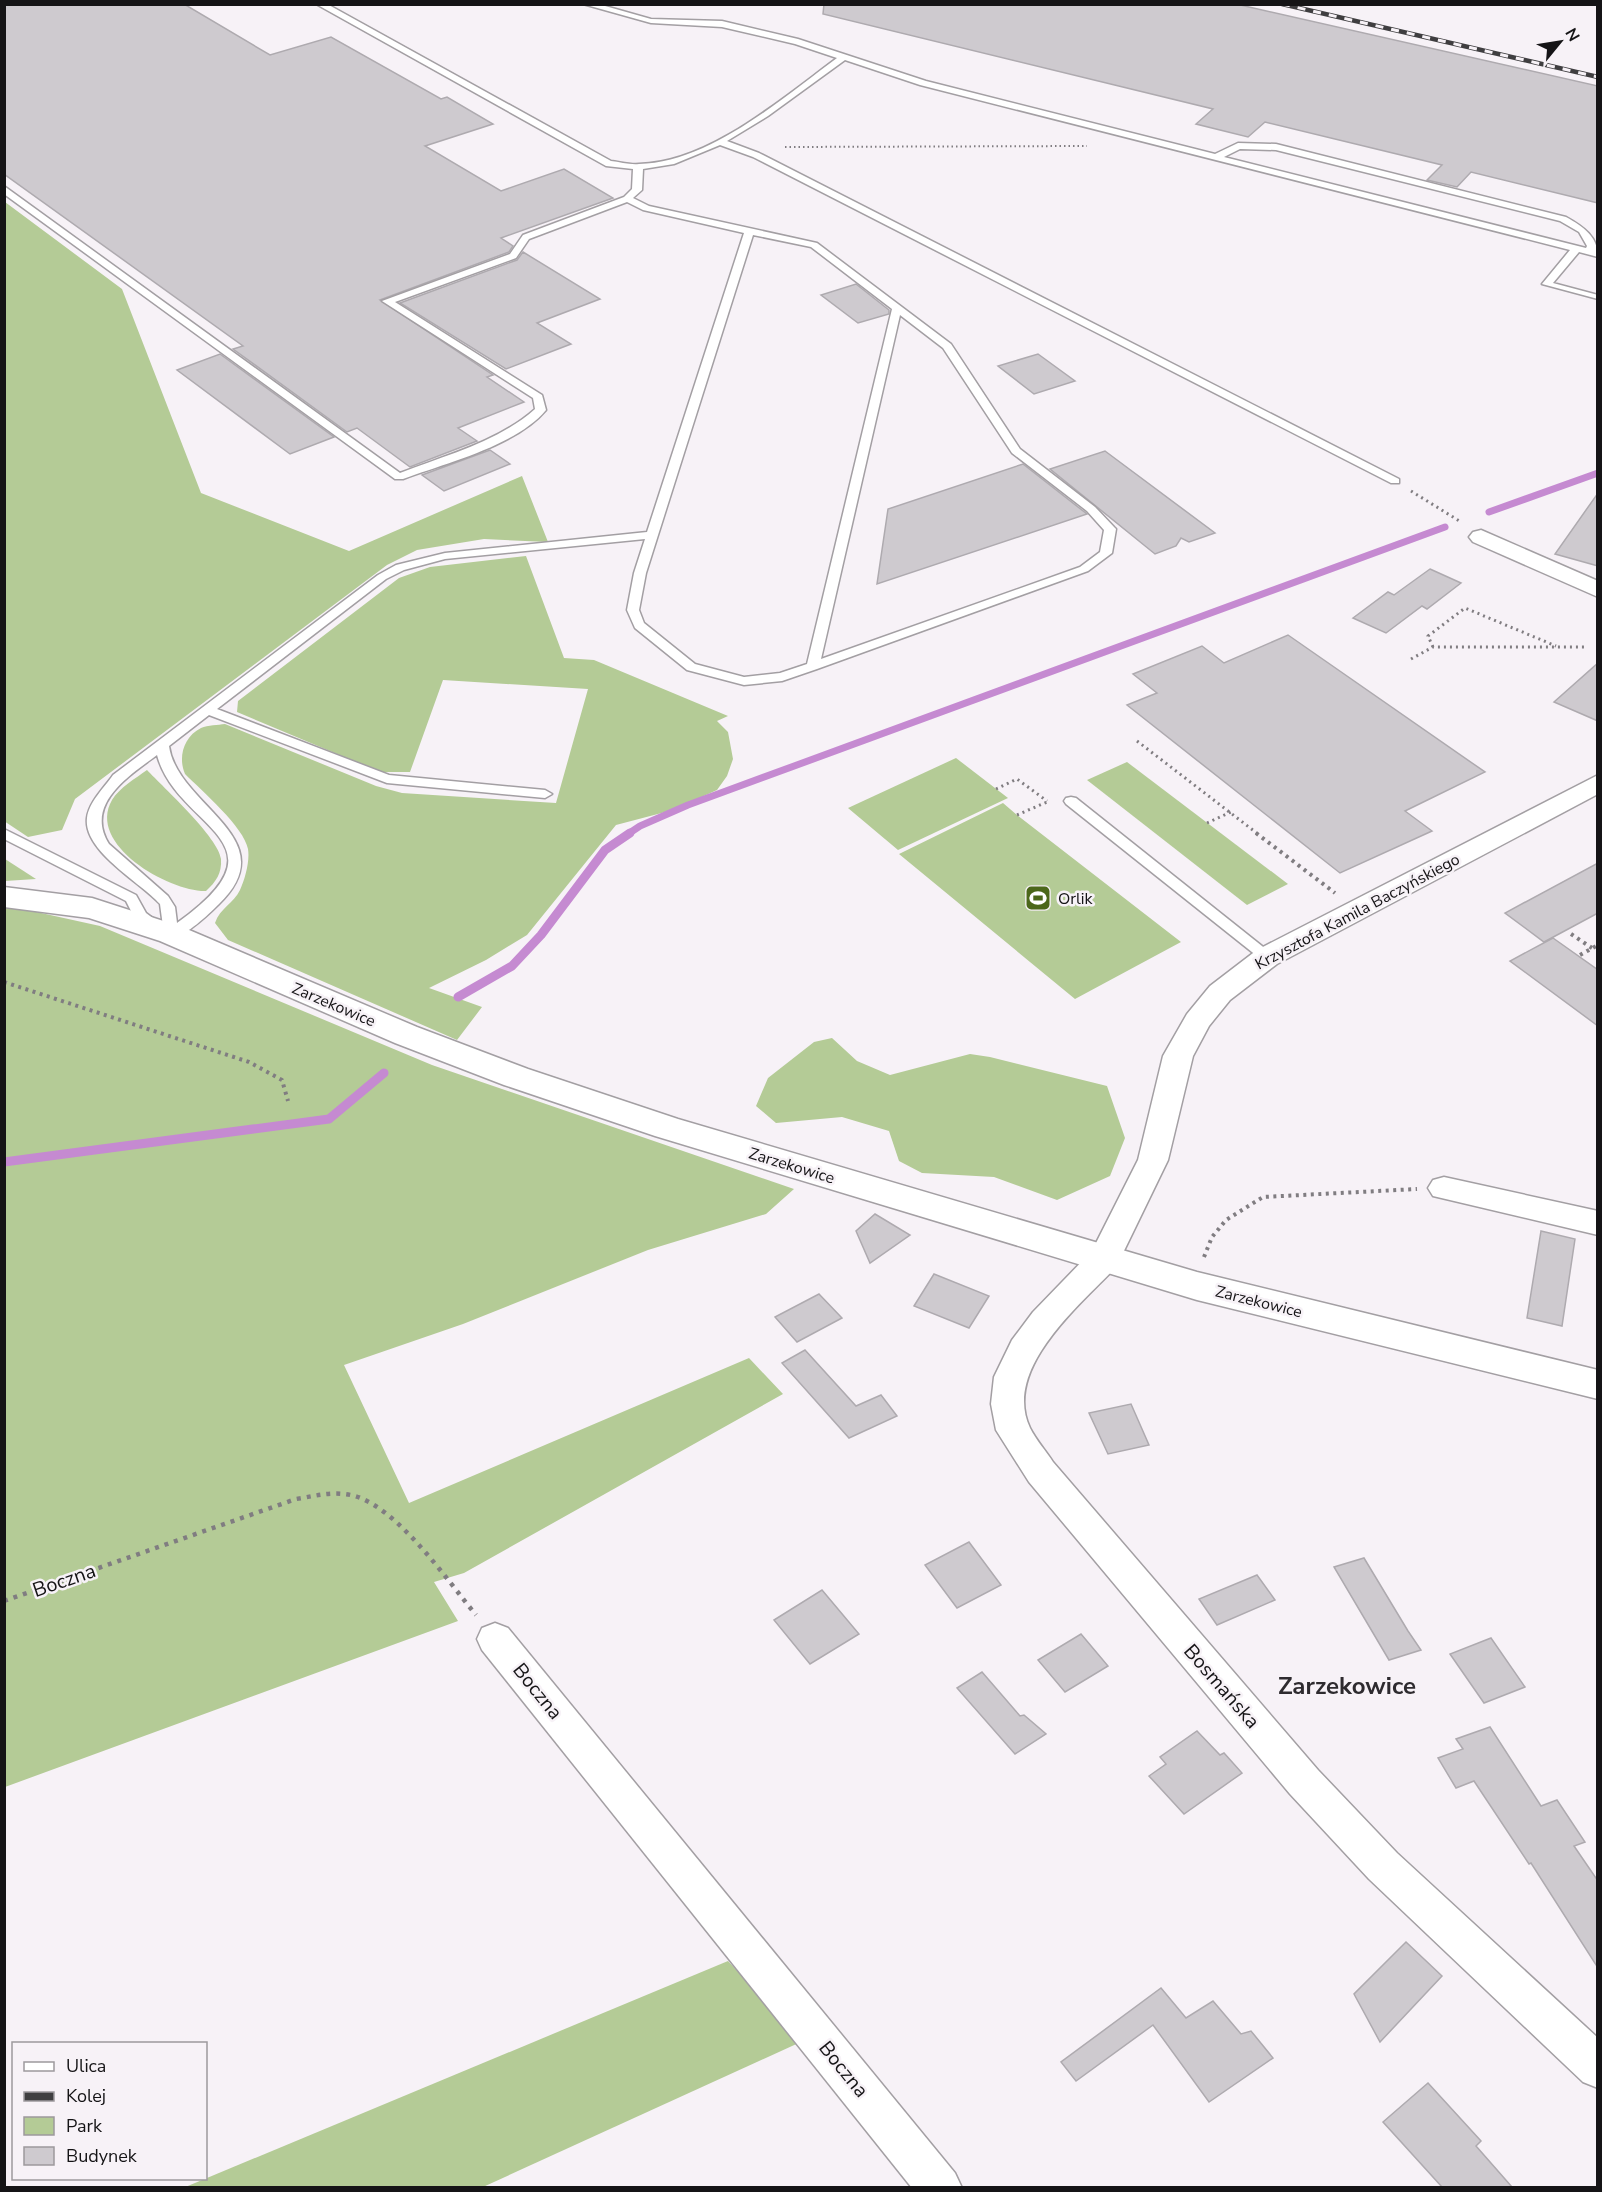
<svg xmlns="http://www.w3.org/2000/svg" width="1602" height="2192" viewBox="0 0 1602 2192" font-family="'Nunito Sans',sans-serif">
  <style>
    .green { fill: #b4cb96 }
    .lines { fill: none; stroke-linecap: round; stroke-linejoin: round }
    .stream-far1 { stroke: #c58ad1; stroke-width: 7 }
    .stream { stroke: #c58ad1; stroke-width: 9 }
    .building { fill: #cecacf; stroke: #aeaaaf; stroke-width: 1.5 }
    .lane-casing { stroke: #a39fa3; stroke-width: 3 }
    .street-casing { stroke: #a39fa3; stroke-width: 3 }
    .secondary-casing { stroke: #a39fa3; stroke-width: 3 }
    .path-far3 { stroke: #807d81; stroke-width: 2; stroke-dasharray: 1.5 3; stroke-linecap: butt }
    .path-far2 { stroke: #807d81; stroke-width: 3; stroke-dasharray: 2 4; stroke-linecap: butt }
    .path-far1 { stroke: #807d81; stroke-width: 4; stroke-dasharray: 3 4.5; stroke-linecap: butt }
    .path { stroke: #807d81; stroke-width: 4.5; stroke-dasharray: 4 6; stroke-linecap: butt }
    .lane { fill: #fff; fill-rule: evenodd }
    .street { fill: #fff; fill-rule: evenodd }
    .secondary { fill: #fff; fill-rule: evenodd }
    .rail-casing { stroke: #3f3e40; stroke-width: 4.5 }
    .rail { stroke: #f7f2f7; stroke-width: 3; stroke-dasharray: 8; stroke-linecap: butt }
    .labels { text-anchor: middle; stroke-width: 5; stroke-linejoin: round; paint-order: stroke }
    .poi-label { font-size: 16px; fill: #151416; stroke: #f7f2f7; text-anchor: start }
    .street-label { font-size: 16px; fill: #151416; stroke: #f7f2f7 }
    .near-street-label { font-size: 20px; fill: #151416; stroke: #f7f2f7 }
    .near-quarter-label { font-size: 24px; font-weight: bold; fill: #2e2b2f; stroke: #f7f2f7 }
  </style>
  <rect width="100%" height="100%" fill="#f7f2f7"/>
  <g class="green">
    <path d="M5,202L122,289L201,493L349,551L522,476L548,542L484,539L417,550L387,565L75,799L62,830L28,837L4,821Z"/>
    <path d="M526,556L564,658L594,660L728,716L717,721L728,732L733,759L727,776L717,790L673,810L616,825L527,935L486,960L429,988L482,1007L457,1040L228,940L215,923C220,908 234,903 240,890C245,879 250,861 248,849C244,827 202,791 185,774C178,758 183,737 201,728C208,725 218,725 225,724L376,786L402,793L556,803L588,689L443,680L410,772H380L237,712L238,701L399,578L430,567Z"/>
    <path d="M956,758L1008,798L898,850L848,808Z"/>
    <path d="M1127,762L1288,884L1247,905L1087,780Z"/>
    <path d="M147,770C163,787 219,838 221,859C222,873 216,882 206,891C170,892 86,845 112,800C119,788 136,778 147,770Z"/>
    <path d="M1003,803L1017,815L1181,942L1075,999L899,854Z"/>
    <path d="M4,859H5L36,879L5,881Z"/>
    <path d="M5,908L23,909L100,926L432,1065L794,1189L766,1214L648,1250L463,1324L344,1365L409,1503L749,1358L783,1394L464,1573L434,1582L458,1621L5,1787Z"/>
    <path d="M832,1038L857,1061L890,1075L970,1054L990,1057L1107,1086L1125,1138L1110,1176L1057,1200L994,1177L922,1173L899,1161L889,1131L842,1117L776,1123L756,1106L768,1078L814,1042Z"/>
    <path d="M728,1961L803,2041L483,2187L183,2188Z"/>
  </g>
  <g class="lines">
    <g class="stream-far1">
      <path d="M1489,512L1598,473"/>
      <path d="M628,834L640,826L688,805L1445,527"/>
    </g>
    <g class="stream">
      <path d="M458,997L512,966L541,935L605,850L630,833"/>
      <path d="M4,1162L329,1119L384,1073"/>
    </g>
  </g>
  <g class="building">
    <path d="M4,4H184L270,55L331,37L441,99L447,97L493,124L425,146L501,191L564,169L613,198L501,238L513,246L509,252L380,300L493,375L487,377L524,402L458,428L477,441L410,467L357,428L347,432L233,349L243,346L4,174Z"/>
    <path d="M824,4H1236L1598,86V203L1471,172L1457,187L1427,180L1442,165L1265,122L1248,137L1196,124L1213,109L823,14Z"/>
    <path d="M523,252L600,299L537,323L571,344L506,369L400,303L517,260Z"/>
    <path d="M856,284L889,310V314L858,323L821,295Z"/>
    <path d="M220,354L334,437L290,454L177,370Z"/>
    <path d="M1038,354L1075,381L1034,394L998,366Z"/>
    <path d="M490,450L510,464L444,491L422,475Z"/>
    <path d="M1105,451L1215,533L1189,542L1181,538L1176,546L1155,554L1050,469Z"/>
    <path d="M1023,464L1087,514L877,584L888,509Z"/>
    <path d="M1598,493V566L1555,554Z"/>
    <path d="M1430,569L1461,583L1427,609L1422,606L1386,633L1353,618L1388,592L1394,595Z"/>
    <path d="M1288,635L1485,772L1405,811L1432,831L1340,873L1127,705L1157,693L1133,674L1202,646L1224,663Z"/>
    <path d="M1598,663V721L1554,702Z"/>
    <path d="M1598,863V913L1544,942L1505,913Z"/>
    <path d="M1553,938L1598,970V1026L1510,961Z"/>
    <path d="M875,1214L910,1235L870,1263L856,1231Z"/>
    <path d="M1541,1231L1575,1239L1562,1326L1527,1318Z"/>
    <path d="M934,1274L989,1296L969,1328L914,1306Z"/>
    <path d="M819,1294L842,1318L797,1342L775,1317Z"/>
    <path d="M805,1350L856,1406L881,1395L897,1416L849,1438L782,1363Z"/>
    <path d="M1131,1404L1149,1445L1108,1454L1089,1413Z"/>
    <path d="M969,1542L1001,1585L957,1608L925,1565Z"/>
    <path d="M1364,1558L1408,1631L1421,1650L1389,1660L1334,1567Z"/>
    <path d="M1257,1575L1275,1600L1217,1625L1199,1599Z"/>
    <path d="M822,1590L859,1634L810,1664L774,1620Z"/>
    <path d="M1081,1634L1108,1666L1065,1692L1038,1660Z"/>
    <path d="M1491,1638L1525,1687L1484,1703L1450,1654Z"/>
    <path d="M982,1672L1020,1716L1024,1715L1046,1734L1015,1754L957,1688Z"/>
    <path d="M1490,1727L1541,1806L1557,1800L1585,1842L1574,1846L1598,1881V1968L1531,1863L1529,1864L1474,1781L1456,1788L1438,1758L1463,1749L1456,1739Z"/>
    <path d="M1197,1731L1220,1755L1224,1753L1242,1773L1184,1814L1149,1776L1166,1764L1160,1757Z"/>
    <path d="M1406,1942L1442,1976L1380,2042L1354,1994Z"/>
    <path d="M1161,1988L1186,2018L1213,2001L1241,2034L1251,2031L1273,2058L1209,2102L1153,2025L1076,2081L1061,2062Z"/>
    <path d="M1428,2083L1481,2141L1476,2146L1512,2187H1442L1383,2122Z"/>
  </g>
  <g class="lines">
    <g class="lane-casing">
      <g id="lane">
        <path d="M316,4H327L611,161C620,162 630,165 639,164C709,163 784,97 837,58L795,44L722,27L651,23L583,4H598L651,19L722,21L798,39L926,81L1215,154L1238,143L1276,144L1566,217C1584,227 1598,237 1598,257L1579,252L1553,283L1598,295V299L1542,284L1570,250L920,85L845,60L768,116L727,141L759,153L1399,479V483H1391L753,157L720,145L674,164L643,169L642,190L633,198L649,206L817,243L951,344L1020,449L1095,507L1114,527L1116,529L1112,553L1088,571L817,669L782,681L744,685L687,670L635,628L627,610L634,573L645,539L445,559L404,570L386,579L217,709L389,775L545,790L552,794L545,798L387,783L209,715L169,746C177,806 287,838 219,904C207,916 188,934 171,939L164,934L160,904C140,882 83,851 87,818C89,802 104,788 113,775L378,575L396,565L445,553L647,532L744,233L643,210L627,202L529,239L516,258L395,302L542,395L546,410C516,446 446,463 403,479H395L4,194V186L400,473C446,455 498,442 535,409L533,398L382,301L510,254L523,235L624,197L632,189L633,169L606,166ZM1240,149L1276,150L1560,221L1579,232L1587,246L1586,248L1224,157ZM753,235L811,247L892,309L807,664L780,673L744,677L695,664L644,623L639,610L646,573ZM900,315L943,348L1012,453L1087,511L1104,530L1100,552L1080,567L821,659ZM157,755C177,830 294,840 177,923L175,907L168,896L109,844C84,804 129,776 157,755Z"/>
        <path d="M1071,797L1076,798L1272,954L1274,957L1272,960H1262L1066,804L1064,801L1066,798Z"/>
        <path d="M4,829L136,895L146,913L162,925L155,930L135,919L126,901L4,839Z"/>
      </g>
    </g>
    <g class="street-casing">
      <g id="street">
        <path d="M1481,530L1598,581V597L1473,542L1469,537L1473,532Z"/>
        <path d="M1598,775V794L1277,964L1230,1000L1209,1026L1193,1056L1168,1160L1120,1259L1115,1268C1080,1305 1002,1369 1030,1428C1036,1440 1046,1451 1053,1462L1318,1770L1397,1853L1598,2038V2088L1583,2082L1369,1879L1290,1794L1029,1482L996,1430L991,1404L994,1377L1012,1340L1033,1312L1092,1251L1138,1160L1163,1056L1187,1014L1210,986L1257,950Z"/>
        <path d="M1444,1177L1598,1211V1235L1433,1196L1428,1188L1433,1180Z"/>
        <path d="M495,1623L508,1628L955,2173L962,2188H912L482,1650L477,1639L482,1628Z"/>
      </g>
    </g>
    <g class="secondary-casing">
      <path id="secondary" d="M4,887L92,898L182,927L417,1027L528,1069L678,1119L1197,1272L1598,1370V1399L1197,1300L655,1136L504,1085L395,1043L160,941L89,918L4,907Z"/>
    </g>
    <path class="path-far3" d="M785,147L1087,146"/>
    <g class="path-far2">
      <path d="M1411,491L1461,522"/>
      <path d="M1433,647L1428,636L1465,608L1556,646"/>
      <path d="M1411,659L1433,647H1586"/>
      <path d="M1137,741L1258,834"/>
      <path d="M996,789L1017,779L1047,801"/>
      <path d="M1017,815L1047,802"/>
      <path d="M1207,823L1231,812"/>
    </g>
    <g class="path-far1">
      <path d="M1256,833L1335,893"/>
      <path d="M1571,934L1592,948"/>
      <path d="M1580,955L1598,945"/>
      <path d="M4,982L249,1062L282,1080L288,1101"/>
      <path d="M1204,1257L1212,1237L1226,1220L1263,1197L1417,1189"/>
    </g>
    <path class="path" d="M4,1601L296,1499C315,1496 331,1491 351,1495C396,1505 447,1580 476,1615"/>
    <use href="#lane" class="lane"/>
    <use href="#street" class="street"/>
    <use href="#secondary" class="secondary"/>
    <g class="rail-casing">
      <path id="rail" d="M1282,4L1598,77"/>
    </g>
    <use href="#rail" class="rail"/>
  </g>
  <defs>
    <g id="stadium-square" transform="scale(1.35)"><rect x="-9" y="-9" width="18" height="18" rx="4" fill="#4b671a" stroke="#f7f2f7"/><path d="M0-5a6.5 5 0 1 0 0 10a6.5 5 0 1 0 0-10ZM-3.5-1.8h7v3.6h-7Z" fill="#fff"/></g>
  </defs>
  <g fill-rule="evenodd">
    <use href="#stadium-square" x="1038" y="898"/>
  </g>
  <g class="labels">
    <g class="poi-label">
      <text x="1058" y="904">Orlik</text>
    </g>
    <g class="street-label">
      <text transform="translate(1357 911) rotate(-28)" y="6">Krzysztofa Kamila Baczyńskiego</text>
      <text transform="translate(334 1004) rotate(23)" y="6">Zarzekowice</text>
      <text transform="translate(792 1165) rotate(17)" y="6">Zarzekowice</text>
      <text transform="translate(1259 1301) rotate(14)" y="6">Zarzekowice</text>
    </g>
    <g class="near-street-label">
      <text transform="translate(64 1580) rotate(-19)" y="7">Boczna</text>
      <text transform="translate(1222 1686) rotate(49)" y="7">Bosmańska</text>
      <text transform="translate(538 1691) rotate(51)" y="7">Boczna</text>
      <text transform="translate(844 2069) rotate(51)" y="7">Boczna</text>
    </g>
    <g class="near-quarter-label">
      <text x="1347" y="1694">Zarzekowice</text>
    </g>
  </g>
  <rect width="1602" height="2192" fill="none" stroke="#151416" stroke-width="12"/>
  <rect x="12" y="2042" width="195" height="138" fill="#f7f2f7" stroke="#9d999d" stroke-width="1.5"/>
  <rect x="24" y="2062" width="30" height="9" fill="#ffffff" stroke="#9d999d" stroke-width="1.5"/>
  <text x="66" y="2072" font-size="18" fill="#151416">Ulica</text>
  <rect x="24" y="2092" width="30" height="9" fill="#3f3e40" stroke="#9d999d" stroke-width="1.5"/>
  <text x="66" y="2102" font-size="18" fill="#151416">Kolej</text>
  <rect x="24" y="2117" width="30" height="18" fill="#b4cb96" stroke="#9d999d" stroke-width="1.5"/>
  <text x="66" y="2132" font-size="18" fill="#151416">Park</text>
  <rect x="24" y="2147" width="30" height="18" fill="#cecacf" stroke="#9d999d" stroke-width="1.5"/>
  <text x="66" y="2162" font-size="18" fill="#151416">Budynek</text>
  <g transform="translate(1560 42) rotate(60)" stroke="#f7f2f7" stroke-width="4.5" paint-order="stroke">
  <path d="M0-4.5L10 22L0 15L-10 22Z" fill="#151416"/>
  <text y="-9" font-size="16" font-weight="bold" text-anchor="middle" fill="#151416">N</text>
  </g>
</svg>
